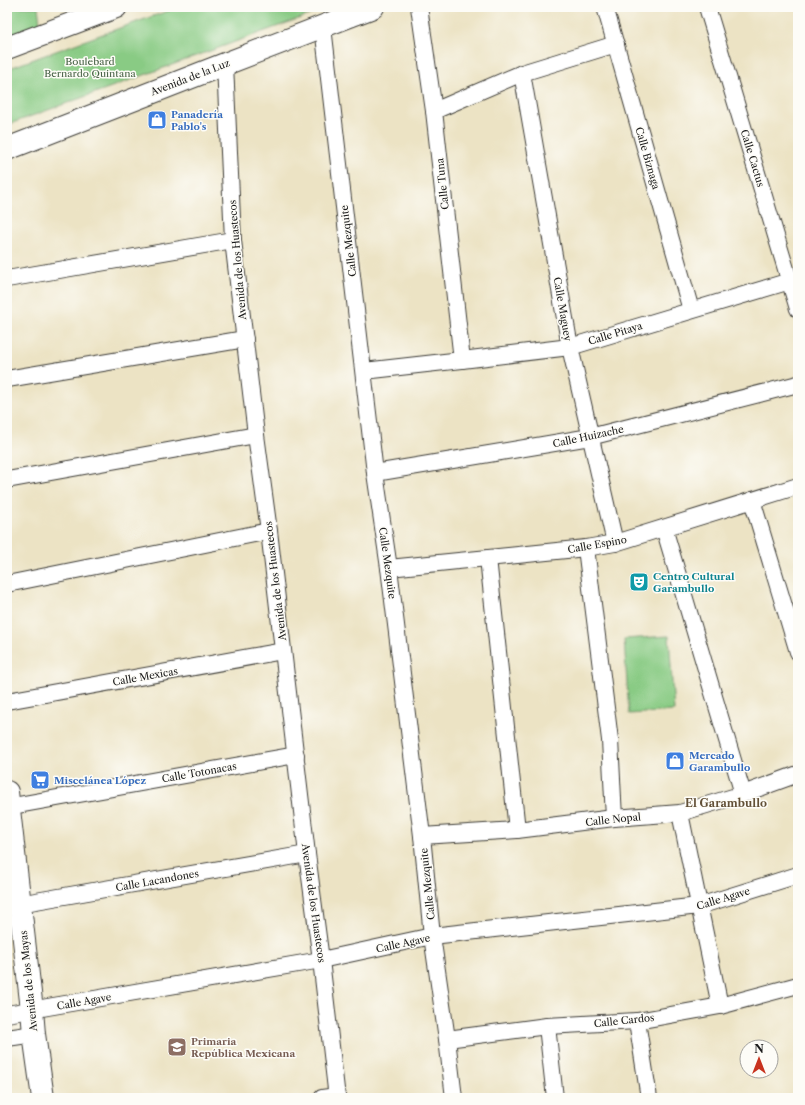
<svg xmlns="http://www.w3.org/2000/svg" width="805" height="1105" viewBox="0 0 805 1105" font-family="'Libre Caslon Text',serif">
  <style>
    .green { fill: #89cb84; stroke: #527450 }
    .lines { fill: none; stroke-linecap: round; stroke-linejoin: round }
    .street-casing { stroke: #3b3a35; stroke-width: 18 }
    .secondary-casing { stroke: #3b3a35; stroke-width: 24 }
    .street { stroke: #fff; stroke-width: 16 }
    .secondary { stroke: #fff; stroke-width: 22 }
    .labels { text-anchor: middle; stroke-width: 3; stroke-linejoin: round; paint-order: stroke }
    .park-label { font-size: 10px; fill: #486246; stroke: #fdfcf7 }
    .street-label { font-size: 10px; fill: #1c1c1c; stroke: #fdfcf7 }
    .shop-label { font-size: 10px; font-weight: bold; fill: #366cbe; stroke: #fdfcf7; text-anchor: start }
    .culture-label { font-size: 10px; font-weight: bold; fill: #0d838f; stroke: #fdfcf7; text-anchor: start }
    .education-label { font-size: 10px; font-weight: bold; fill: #785e54; stroke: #fdfcf7; text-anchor: start }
    .neighbourhood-label { font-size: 11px; font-weight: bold; fill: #625037; stroke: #fdfcf7 }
  </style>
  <rect width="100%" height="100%" fill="#fdfcf7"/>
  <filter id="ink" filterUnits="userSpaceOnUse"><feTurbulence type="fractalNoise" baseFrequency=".025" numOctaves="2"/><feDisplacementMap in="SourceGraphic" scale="8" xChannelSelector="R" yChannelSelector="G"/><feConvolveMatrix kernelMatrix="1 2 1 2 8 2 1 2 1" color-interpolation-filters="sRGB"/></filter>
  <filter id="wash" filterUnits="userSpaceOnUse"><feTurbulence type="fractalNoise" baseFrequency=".012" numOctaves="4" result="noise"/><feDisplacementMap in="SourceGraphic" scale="16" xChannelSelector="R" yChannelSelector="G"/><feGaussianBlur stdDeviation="0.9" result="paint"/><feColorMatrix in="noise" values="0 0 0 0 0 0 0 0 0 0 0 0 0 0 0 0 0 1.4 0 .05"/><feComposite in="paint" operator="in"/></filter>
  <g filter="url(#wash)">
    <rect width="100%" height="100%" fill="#ece3c4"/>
    <g class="green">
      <path d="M7,7H38L41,31L7,45Z"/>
      <path d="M179,7H331L7,125V69L86,40Z"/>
      <path d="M669,636L674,711L629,714L624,639Z"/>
    </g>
  </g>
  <g filter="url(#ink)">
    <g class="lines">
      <g class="street-casing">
        <g id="street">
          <path d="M419,7L434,111L462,360"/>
          <path d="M605,7L691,310"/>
          <path d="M707,7L798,309"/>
          <path d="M323,27L375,473L389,568L422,836L432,936L447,1039L454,1098"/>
          <path d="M225,64L233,240L256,435L269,531L307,854L321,960L337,1098"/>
          <path d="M522,73L570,347L615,543"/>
          <path d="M434,111L522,73L616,44"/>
          <path d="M7,279L233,240"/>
          <path d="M364,371L462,360L570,347L790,281"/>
          <path d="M7,379L245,339"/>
          <path d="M375,473L590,437L798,384"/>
          <path d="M7,480L256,435"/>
          <path d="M752,500L798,652"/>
          <path d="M664,528L743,794"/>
          <path d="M586,548L610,740L614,818"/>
          <path d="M488,558L517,830"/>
          <path d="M389,568L586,548L615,543L798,486"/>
          <path d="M7,584L269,531"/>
          <path d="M7,701L283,651"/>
          <path d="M7,807L296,755"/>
          <path d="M680,813L720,1006"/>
          <path d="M422,836L517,830L614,818L680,813L743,794L798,774"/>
          <path d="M7,906L307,854"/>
          <path d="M7,1014L321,960L432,936L699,906L798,875"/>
          <path d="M637,1021L649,1098"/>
          <path d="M547,1026L555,1098"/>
          <path d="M7,1038L34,1034"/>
          <path d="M447,1039L547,1026L637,1021L720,1006L798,985"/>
          <path d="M322,1098L337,1096"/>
        </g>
      </g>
      <g class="secondary-casing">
        <g id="secondary">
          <path d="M7,48L116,7"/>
          <path d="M7,149L225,64L373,7"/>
          <path d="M7,792L32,1010L34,1034L43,1098"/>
        </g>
      </g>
      <use href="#street" class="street"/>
      <use href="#secondary" class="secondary"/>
    </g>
  </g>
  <defs>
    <g id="shop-square" transform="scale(1)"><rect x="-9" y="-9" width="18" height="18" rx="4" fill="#3f7fe0" stroke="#fdfcf7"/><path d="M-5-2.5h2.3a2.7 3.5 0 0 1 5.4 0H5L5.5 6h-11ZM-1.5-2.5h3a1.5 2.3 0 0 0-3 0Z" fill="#fff"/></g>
    <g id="theatre-square" transform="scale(1)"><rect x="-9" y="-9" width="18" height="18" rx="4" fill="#0f9aa8" stroke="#fdfcf7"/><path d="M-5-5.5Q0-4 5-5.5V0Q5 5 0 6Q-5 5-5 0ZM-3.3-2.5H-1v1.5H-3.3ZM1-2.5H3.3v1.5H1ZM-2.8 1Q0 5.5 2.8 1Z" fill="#fff"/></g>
    <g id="supermarket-square" transform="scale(1)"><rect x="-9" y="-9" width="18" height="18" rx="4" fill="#3f7fe0" stroke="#fdfcf7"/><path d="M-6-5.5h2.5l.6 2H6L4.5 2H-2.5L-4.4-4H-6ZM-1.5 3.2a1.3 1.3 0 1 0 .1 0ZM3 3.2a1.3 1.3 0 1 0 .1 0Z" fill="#fff"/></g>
    <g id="school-square" transform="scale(1)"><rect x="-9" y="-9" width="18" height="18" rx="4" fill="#8d6e63" stroke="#fdfcf7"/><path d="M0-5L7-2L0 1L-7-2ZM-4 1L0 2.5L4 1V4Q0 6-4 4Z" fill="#fff"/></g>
  </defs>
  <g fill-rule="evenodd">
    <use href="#shop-square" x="157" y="120"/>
    <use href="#theatre-square" x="639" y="582"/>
    <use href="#shop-square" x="675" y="761"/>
    <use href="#supermarket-square" x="40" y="780"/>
    <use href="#school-square" x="177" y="1047"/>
  </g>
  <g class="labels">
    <g class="park-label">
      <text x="90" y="65">Boulebard<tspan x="90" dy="12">Bernardo Quintana</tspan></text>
    </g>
    <g class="street-label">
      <text transform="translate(190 77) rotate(-21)" y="4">Avenida de la Luz</text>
      <text transform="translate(648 158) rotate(74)" y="4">Calle Biznaga</text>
      <text transform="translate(753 158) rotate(73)" y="4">Calle Cactus</text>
      <text transform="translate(442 184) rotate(-96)" y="4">Calle Tuna</text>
      <text transform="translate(348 241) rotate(-97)" y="4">Calle Mezquite</text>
      <text transform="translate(237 260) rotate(-95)" y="4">Avenida de los Huastecos</text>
      <text transform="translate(563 309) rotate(80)" y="4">Calle Maguey</text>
      <text transform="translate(615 333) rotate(-17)" y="4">Calle Pitaya</text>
      <text transform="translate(588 436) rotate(-12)" y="4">Calle Huizache</text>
      <text transform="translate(597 544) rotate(-10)" y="4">Calle Espino</text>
      <text transform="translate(388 563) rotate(82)" y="4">Calle Mezquite</text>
      <text transform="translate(275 581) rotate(-97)" y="4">Avenida de los Huastecos</text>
      <text transform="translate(145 676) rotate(-10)" y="4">Calle Mexicas</text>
      <text transform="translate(199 772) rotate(-10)" y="4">Calle Totonacas</text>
      <text transform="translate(613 819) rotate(-6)" y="4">Calle Nopal</text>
      <text transform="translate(157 880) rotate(-10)" y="4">Calle Lacandones</text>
      <text transform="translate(427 884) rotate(-96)" y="4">Calle Mezquite</text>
      <text transform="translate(723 898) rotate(-17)" y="4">Calle Agave</text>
      <text transform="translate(314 903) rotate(82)" y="4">Avenida de los Huastecos</text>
      <text transform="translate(403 943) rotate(-12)" y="4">Calle Agave</text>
      <text transform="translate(28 981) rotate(-96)" y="4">Avenida de los Mayas</text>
      <text transform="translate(84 1001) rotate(-10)" y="4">Calle Agave</text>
      <text transform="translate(624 1020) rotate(-6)" y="4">Calle Cardos</text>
    </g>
    <g class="shop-label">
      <text x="171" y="118">Panadería<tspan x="171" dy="12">Pablo's</tspan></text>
      <text x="689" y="759">Mercado<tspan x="689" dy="12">Garambullo</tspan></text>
      <text x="54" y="784">Miscelánea López</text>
    </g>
    <g class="culture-label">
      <text x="653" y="580">Centro Cultural<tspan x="653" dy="12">Garambullo</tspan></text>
    </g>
    <g class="education-label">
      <text x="191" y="1045">Primaria<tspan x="191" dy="12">República Mexicana</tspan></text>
    </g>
    <g class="neighbourhood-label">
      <text x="726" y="807">El Garambullo</text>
    </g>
  </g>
  <rect width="805" height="1105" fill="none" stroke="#fdfcf7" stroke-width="24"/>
  <g transform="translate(759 1059)"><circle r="19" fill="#fdfcf7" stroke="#a3a29f"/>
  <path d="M0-3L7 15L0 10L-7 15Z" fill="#c8321e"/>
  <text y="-6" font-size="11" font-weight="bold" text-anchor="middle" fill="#1c1c1c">N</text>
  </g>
</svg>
